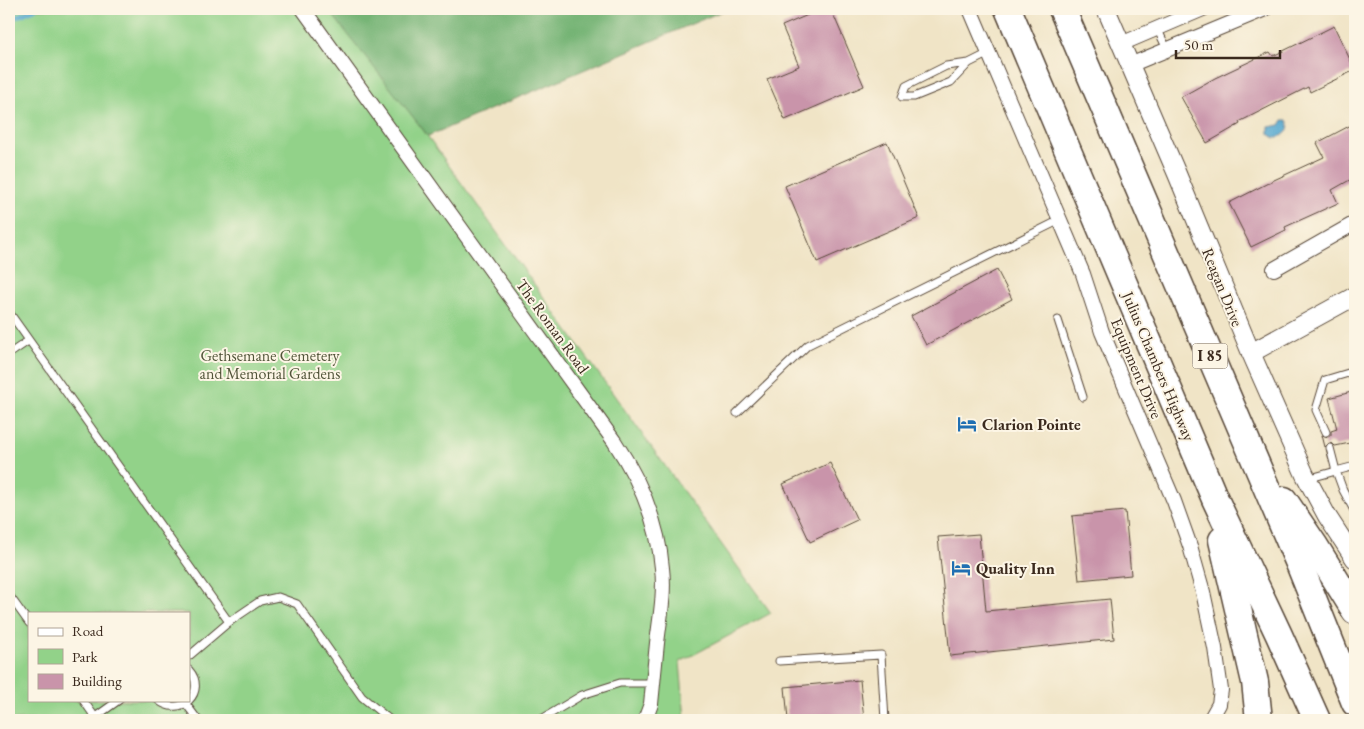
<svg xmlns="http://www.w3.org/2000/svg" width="1364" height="729" viewBox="0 0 1364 729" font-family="'EB Garamond',serif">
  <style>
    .green { fill: #92d289; stroke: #667e54; fill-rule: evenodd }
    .forest { fill: #75b475; stroke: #586f4a }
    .water { fill: #55a8d0; stroke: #486977 }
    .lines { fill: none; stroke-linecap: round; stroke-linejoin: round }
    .stream { stroke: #55a8d0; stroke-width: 4.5 }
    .building { fill: #c994aa }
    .service-casing { stroke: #564637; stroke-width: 9 }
    .minor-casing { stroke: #564637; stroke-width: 16 }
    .tertiary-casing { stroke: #564637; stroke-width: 20 }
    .motorway-casing { stroke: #564637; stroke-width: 29 }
    .service { stroke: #fff; stroke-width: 7 }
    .minor { stroke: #fff; stroke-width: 14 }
    .tertiary { stroke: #fff; stroke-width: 18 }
    .motorway { stroke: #fff; stroke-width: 26 }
    .labels { text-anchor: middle; stroke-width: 4; stroke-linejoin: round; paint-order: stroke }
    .shield { fill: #fcf5e5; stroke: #75675a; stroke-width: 1 }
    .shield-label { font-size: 15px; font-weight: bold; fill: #3b2a1e }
    .street-label { font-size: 16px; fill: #3b2a1e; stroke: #fcf5e5 }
    .park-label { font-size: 16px; fill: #515439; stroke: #fcf5e5 }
    .poi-label { font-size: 16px; font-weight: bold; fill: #3b2a1e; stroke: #fcf5e5; text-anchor: start }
  </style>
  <rect width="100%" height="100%" fill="#fcf5e5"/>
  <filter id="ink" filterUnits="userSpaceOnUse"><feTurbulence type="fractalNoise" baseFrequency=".02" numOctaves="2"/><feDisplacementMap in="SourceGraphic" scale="10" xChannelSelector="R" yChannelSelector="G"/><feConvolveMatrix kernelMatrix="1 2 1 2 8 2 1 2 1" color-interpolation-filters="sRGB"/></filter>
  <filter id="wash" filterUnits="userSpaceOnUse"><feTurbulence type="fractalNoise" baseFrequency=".0096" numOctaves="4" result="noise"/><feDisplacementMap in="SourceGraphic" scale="20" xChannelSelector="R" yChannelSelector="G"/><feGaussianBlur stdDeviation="1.12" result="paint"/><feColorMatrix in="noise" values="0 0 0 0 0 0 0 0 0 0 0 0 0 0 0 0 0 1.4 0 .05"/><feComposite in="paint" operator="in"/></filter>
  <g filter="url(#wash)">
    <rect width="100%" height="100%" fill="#f0e4c6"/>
    <path class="green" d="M9,9H336L771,613L680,662L685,720H9ZM29,613H189V700H29Z"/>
    <path class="forest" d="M328,9H727L428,136Z"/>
    <path class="water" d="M1283,120H1287C1292,130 1285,136 1275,138L1269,134V127L1280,125Z"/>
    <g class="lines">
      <path class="stream" d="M9,20L35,9"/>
    </g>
    <g id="blocks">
      <g class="building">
        <path d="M822,9H831L864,86L785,120L767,79L799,66L782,26Z"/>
        <path d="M1334,26L1355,70L1310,92L1308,87L1239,122L1240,124L1207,143L1181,97L1215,78L1270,52L1273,56Z"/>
        <path d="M1355,123V177L1332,190L1338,203L1285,227L1286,230L1251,247L1229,203L1274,180L1324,157L1317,143Z"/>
        <path d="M887,142L919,218L817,262L785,186Z"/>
        <path d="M997,270L1012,299L926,345L911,316Z"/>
        <path d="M1355,391V442L1335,446L1333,444L1329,443L1325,447L1322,435L1328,437L1331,435V431L1337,429L1329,398Z"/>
        <path d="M830,463L857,520L810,542L783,484Z"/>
        <path d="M1125,511L1131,575L1079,580L1072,516Z"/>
        <path d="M979,534L986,611L1110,599L1114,639L950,656L938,537Z"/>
        <path d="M860,680L864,720H788L785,687Z"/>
      </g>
    </g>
  </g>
  <g filter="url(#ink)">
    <use href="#blocks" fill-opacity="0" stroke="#564637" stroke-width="1"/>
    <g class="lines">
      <g class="service-casing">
        <g id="service">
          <path d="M1157,28L1167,49"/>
          <path d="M969,63L951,82L914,97H902L906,86L946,66L969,63L989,53"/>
          <path d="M9,312L229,622"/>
          <path d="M1058,320L1083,397"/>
          <path d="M9,354L28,341"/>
          <path d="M737,413L808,345L1060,220"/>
          <path d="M1326,432L1316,410L1325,380L1355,371"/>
          <path d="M1355,466L1336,471L1343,490L1355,512"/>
          <path d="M1307,479L1336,471L1330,448"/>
          <path d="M9,595L29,623"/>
          <path d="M189,656L229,622L260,601L278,597L297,604L362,697L390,720"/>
          <path d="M779,661L881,655L885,720"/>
          <path d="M83,700L95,717"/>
          <path d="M158,700C181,719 208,691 189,670"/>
          <path d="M186,704L198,720"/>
          <path d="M91,720L119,700"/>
          <path d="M540,720L582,695L620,683H653"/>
        </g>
      </g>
      <g class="minor-casing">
        <g id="minor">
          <path d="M303,9L614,441C640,480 658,521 662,568C665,593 660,618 657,643C655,664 653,684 651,704L645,720"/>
          <path d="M970,9L1083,274L1102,332L1174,501L1190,546L1203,592L1215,648L1221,690L1219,704L1210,720"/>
          <path d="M1121,44L1203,9"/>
          <path d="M1130,65L1265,9"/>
          <path d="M1274,269L1355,223"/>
        </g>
      </g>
      <g class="tertiary-casing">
        <g id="tertiary">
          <path d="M1106,9L1177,174L1251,353L1305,475L1327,516L1355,559"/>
          <path d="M1251,353L1355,296"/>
        </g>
      </g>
      <g class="motorway-casing">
        <g id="motorway">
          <path d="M1008,9L1215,499L1279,635L1317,720"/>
          <path d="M1062,9L1300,566L1355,703"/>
          <path d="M1284,500L1315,546L1355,611"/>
          <path d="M1222,540L1255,682L1259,720"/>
        </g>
      </g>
      <use href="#service" class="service"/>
      <use href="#minor" class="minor"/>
      <use href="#tertiary" class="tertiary"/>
      <use href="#motorway" class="motorway"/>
    </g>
  </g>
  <defs>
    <g id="hotel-bare" transform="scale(1.5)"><path d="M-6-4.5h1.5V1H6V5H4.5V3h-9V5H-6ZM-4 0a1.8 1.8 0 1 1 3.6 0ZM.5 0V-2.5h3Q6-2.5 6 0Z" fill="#1f6fb2" stroke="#fcf5e5" stroke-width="2.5" paint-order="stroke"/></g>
  </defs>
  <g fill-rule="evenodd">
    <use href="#hotel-bare" x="967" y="424"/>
    <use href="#hotel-bare" x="961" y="568"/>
  </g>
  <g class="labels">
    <rect class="shield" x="1192.5" y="343.5" width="35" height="25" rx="4"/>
    <g class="shield-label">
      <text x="1210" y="361">I 85</text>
    </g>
    <g class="street-label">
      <text transform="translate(1223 287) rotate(68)" y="6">Reagan Drive</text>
      <text transform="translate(553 326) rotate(54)" y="6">The Roman Road</text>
      <text transform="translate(1159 366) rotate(67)" y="6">Julius Chambers Highway</text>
      <text transform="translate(1137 368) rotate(67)" y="6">Equipment Drive</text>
    </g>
    <g class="park-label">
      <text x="270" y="361">Gethsemane Cemetery<tspan x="270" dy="18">and Memorial Gardens</tspan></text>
    </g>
    <g class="poi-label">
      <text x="982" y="430">Clarion Pointe</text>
      <text x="976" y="574">Quality Inn</text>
    </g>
  </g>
  <rect width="1364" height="729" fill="none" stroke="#fcf5e5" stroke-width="30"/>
  <rect x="28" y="612" width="162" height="90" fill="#fcf5e5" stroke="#afa495"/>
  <rect x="38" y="628" width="25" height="8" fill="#ffffff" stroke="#afa495"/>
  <text x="72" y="636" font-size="15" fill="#3b2a1e">Road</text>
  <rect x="38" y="649" width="25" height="15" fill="#92d289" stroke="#afa495"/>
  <text x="72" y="662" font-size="15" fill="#3b2a1e">Park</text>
  <rect x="38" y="674" width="25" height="15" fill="#c994aa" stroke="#afa495"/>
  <text x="72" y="686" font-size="15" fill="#3b2a1e">Building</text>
  <path d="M1176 50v8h104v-8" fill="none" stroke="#3b2a1e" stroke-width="2.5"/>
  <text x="1184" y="50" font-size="15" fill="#3b2a1e" stroke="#fcf5e5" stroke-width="4" paint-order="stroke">50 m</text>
</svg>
